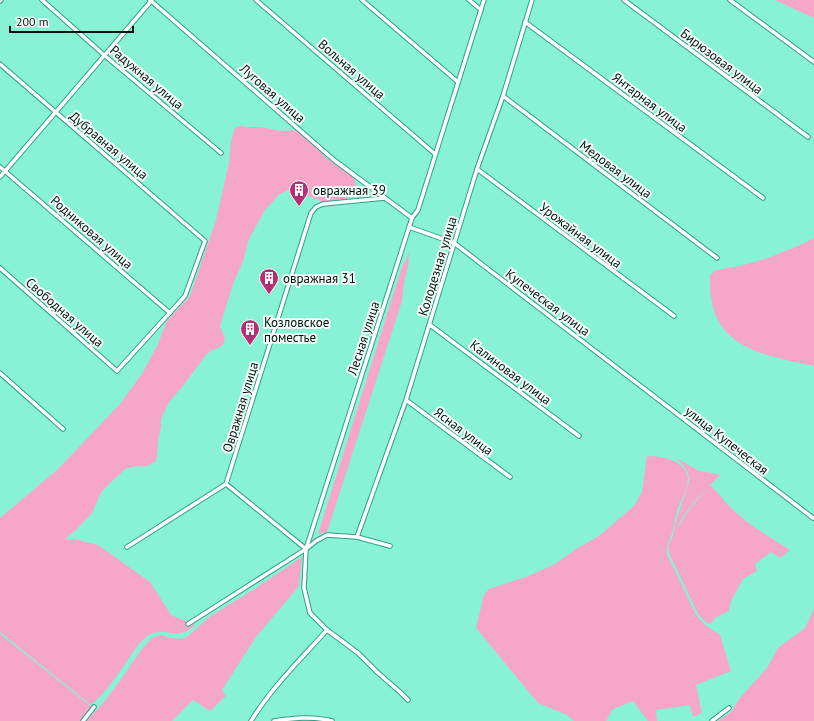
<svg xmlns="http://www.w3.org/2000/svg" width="814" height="721" viewBox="0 0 814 721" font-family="'PT Sans',sans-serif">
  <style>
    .green { fill: #f6a7c8 }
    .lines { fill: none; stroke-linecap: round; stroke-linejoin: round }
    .minor-casing { stroke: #2ea085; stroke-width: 5.5 }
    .minor { stroke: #fff; stroke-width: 3.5 }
    .labels { text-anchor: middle; stroke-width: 4; stroke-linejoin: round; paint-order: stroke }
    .street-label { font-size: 13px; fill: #00120c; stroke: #f4fefb }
    .poi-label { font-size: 13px; fill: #00120c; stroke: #f4fefb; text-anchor: start }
  </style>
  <rect width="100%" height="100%" fill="#88f2d4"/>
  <g class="green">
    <path d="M775,0H814V18Z"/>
    <path d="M240,126L248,127H262L280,131L296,130L314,144L326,158L343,168L354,178L356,185L347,199L325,202L296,192L288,190L280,194L276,198L265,210L248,241L244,259L233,284L220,326L225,339L223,344L219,348L212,350L206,355L182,387L169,402L161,419V428L158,439L157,457L155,462L145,467L137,466L125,469L103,490L100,495L92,513L77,529L64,540L74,539L98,545L150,582L171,615L195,625C176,643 166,625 149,635C138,642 131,656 123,667C114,680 104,694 91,705L0,632V518L58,469L121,403L143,372L158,344L167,321L190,296L216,220L229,163L231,141L235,128Z"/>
    <path d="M814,238V366C758,354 707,347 710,275L716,270L740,266L768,258L800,245Z"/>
    <path d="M409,253L408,267L404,282L402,301L327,532L318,534L401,270Z"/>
    <path d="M647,456C664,456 693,462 687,486C685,495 679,503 677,512C674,520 674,528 671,536C669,543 666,546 667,554L696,615L705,625L720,635L731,671L696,685L702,713L693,717L690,705L656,710L657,721H648L633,701L613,709L606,721H574L567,715L538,703L476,628L484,595L489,589L526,577L555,564L576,549L599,536L634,506L642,492Z"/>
    <path d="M676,458L697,470L720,475C704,492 685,508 676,530L691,507L710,485C718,492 724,501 731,508C748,525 770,537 790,550L780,558L771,552L755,564L757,571L743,579L731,601L729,611L715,618L711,624L707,623L698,614L669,553L668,547L673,536L675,524L689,482C690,471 683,465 676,458Z"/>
    <path d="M302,557L299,586L256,637L222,690L226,696L210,711L193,700L172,721H86L104,702L122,678L141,650L152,638L161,635L171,638L182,639L188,636L209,617L256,588Z"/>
    <path d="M814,609V721H718L731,712L739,699L767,668L778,648L805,628Z"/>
    <path d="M0,634L93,708L81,721H0Z"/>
  </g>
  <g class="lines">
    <g class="minor-casing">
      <g id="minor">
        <path d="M42,0L104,55L221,153"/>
        <path d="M150,0L334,160L385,198"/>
        <path d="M256,0L435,154"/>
        <path d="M362,0L458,82"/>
        <path d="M469,0L481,10"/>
        <path d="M624,0L808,137"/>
        <path d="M730,0L814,62"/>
        <path d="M0,1L1,0"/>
        <path d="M525,22L763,198"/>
        <path d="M0,64L205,241L185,296L117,371L0,268"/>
        <path d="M503,96L717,258"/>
        <path d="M0,167L170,313"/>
        <path d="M477,169L674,316"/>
        <path d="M0,177L152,0"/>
        <path d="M409,227L454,243L813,518"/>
        <path d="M430,325L579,436"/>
        <path d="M0,373L63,429"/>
        <path d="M406,400L510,477"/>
        <path d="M357,537L406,400L477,169L503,96L532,0"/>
        <path d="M127,547L226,484"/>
        <path d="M306,549L226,484L311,213L316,207L323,204L385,198L412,218"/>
        <path d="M188,624L306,549L316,541L327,535L357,537L390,546"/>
        <path d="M408,700L400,692L377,672L358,653L327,630L310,613L304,588L306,549L412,218L418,210L484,0"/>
        <path d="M83,721L94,707"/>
        <path d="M251,721C272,687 301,659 327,630"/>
        <path d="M274,721C294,718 312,716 332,721"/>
        <path d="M712,721L729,708"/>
      </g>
    </g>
    <use href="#minor" class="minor"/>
  </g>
  <defs>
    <g id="building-pin" transform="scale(1)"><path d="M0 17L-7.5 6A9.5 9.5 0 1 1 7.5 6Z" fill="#b42f74" stroke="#f4fefb"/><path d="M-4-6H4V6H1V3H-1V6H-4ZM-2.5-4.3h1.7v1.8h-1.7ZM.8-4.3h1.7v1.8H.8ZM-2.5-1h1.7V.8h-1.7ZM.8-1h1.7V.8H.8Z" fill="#fff"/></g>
  </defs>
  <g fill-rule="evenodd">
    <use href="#building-pin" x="299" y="190"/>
    <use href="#building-pin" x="269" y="278"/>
    <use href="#building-pin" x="250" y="329"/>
  </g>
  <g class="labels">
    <g class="street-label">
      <text transform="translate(722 61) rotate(37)" y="5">Бирюзовая улица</text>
      <text transform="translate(352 69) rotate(41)" y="5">Вольная улица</text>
      <text transform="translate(147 77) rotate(40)" y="5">Радужная улица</text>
      <text transform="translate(273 93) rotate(41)" y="5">Луговая улица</text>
      <text transform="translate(650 102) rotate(37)" y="5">Янтарная улица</text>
      <text transform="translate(109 145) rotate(40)" y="5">Дубравная улица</text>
      <text transform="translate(616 169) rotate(37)" y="5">Медовая улица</text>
      <text transform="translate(92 232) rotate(41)" y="5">Родниковая улица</text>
      <text transform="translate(581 235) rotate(37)" y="5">Урожайная улица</text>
      <text transform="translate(437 266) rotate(-73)" y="5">Колодезная улица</text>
      <text transform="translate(548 302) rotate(37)" y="5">Купеческая улица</text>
      <text transform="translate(65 312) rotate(41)" y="5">Свободная улица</text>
      <text transform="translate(363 338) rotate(-72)" y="5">Лесная улица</text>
      <text transform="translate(511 372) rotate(37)" y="5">Калиновая улица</text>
      <text transform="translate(240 407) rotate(-73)" y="5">Овражная улица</text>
      <text transform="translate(464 431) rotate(37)" y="5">Ясная улица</text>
      <text transform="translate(727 440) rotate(38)" y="5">улица Купеческая</text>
    </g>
    <g class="poi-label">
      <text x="313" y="195">овражная 39</text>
      <text x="283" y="283">овражная 31</text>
      <text x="264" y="327">Козловское<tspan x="264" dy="15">поместье</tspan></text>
    </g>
  </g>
  <path d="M10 26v6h123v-6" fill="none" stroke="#00120c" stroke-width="2"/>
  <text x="16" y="26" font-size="12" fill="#00120c" stroke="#f4fefb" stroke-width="3" paint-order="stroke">200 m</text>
</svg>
